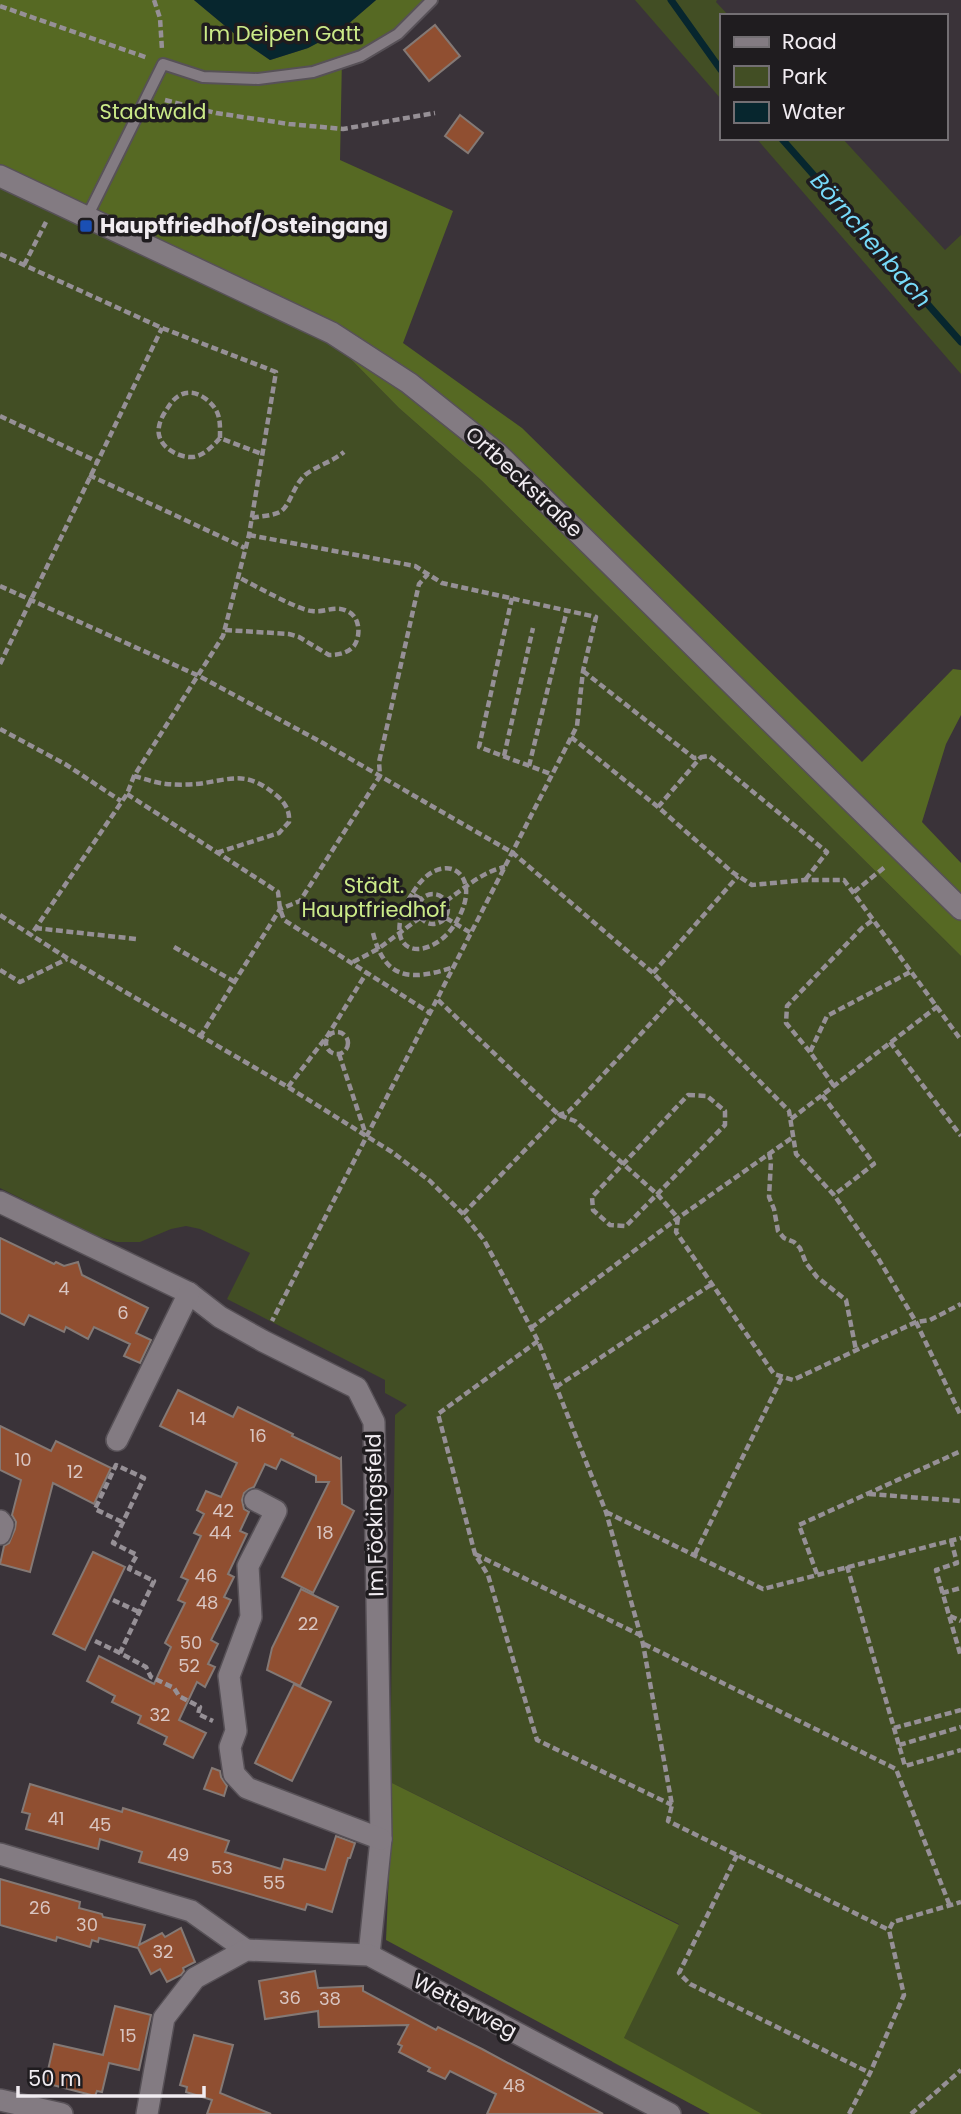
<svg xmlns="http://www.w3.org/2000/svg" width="961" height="2114" viewBox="0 0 961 2114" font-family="Poppins,sans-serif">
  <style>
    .green { fill: #424e24 }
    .forest { fill: #566923 }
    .water { fill: #07262e }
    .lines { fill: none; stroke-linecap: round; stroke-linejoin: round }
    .stream { stroke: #07262e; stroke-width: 7 }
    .building { fill: #904f31; stroke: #847975; stroke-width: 2 }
    .lane-casing { stroke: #575157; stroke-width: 14 }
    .street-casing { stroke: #575157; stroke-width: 24 }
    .path { stroke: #969096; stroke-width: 4.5; stroke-dasharray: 7 3.5; stroke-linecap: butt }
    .lane { stroke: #837b82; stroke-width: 10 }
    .street { stroke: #837b82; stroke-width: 21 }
    .transit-dot { fill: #1a4fb4; stroke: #1f1c1f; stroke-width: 2.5 }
    .labels { text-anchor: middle; stroke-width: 7; stroke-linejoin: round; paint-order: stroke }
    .number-label { font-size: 18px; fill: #d9c5c1 }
    .park-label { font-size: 21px; fill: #cbea88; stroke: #1f1c1f }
    .poi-label { font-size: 21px; font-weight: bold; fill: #f1ecf1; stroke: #1f1c1f; text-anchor: start }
    .street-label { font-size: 21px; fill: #f1ecf1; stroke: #1f1c1f }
    .water-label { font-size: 23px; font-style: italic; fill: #77daf9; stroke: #1f1c1f }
  </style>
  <rect width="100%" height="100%" fill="#3a3339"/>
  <g class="green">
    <path d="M635,0H717L716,2L729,16H721V99Z"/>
    <path d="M756,138H842L945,250L961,235V374Z"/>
    <path d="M0,183L331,339L399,408L481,480L961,956V2114H710L612,2062L679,1924L390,1782L395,1415L407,1405L385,1393V1380L227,1299L250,1253L200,1229L186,1226L171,1229L140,1242H117L96,1236L0,1188Z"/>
  </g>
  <g class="forest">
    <path d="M0,0H194L248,45L270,60L308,48L340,31L376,0H426L394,30L360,50L342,57L340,160L453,211L403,343L522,428L862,762L953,669L961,670V715L946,744L922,822L961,863V956L481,480L399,408L331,339L349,335L100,211L0,164Z"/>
    <path d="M390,1782L679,1925L624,2038L762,2114H710L386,1940L390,1850Z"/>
  </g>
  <path class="water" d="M194,0H376L340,31L308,48L270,60L248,45Z"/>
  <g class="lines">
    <g class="stream">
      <path d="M671,0L721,70"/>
      <path d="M781,138L961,342"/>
    </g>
  </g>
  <g class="building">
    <path d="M435,25L460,56L429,81L404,50Z"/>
    <path d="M460,115L483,133L468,153L445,136Z"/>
    <path d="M0,1238L54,1264L56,1262L64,1266L78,1262L82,1275L148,1308L136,1333L151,1340L140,1363L124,1356L130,1344L94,1327L88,1339L66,1327L64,1332L29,1315L24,1325L0,1313Z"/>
    <path d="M178,1390L233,1417L238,1407L293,1434L292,1436L340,1459L341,1458L342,1504L354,1511L313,1593L282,1577L329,1482H316V1476L281,1459L276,1469L265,1464L254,1487L249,1489L244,1493L242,1500L244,1509L249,1512L240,1531L247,1534L228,1574L234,1577L224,1597L231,1600L211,1640L218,1644L208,1664L215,1667L205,1687L197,1682L179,1720L206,1733L193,1758L164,1744L167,1737L138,1723L141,1716L112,1702L115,1696L87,1681L99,1656L154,1684L171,1647L165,1643L185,1603L178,1600L188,1580L181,1577L201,1536L194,1533L204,1514L197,1510L206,1491L221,1497L237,1463L160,1426Z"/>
    <path d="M0,1426L51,1451L56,1441L111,1468L94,1504L53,1483L30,1572L0,1564L4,1546L9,1543L15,1529L16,1522L12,1515L21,1480L0,1470Z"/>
    <path d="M93,1552L125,1567L85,1650L53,1634Z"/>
    <path d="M301,1589L338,1607L300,1686L267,1670L272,1648Z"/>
    <path d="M294,1684L331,1702L292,1781L255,1763Z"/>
    <path d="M212,1768L220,1771L221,1777L227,1786L224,1796L204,1789Z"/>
    <path d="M30,1784L122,1812L123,1808L229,1841L225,1852L281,1869L284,1859L325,1870L336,1836L355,1843L350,1858H348L332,1912L307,1904L305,1910L139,1862L142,1852L100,1839L98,1849L26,1829L30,1814L22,1812Z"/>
    <path d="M0,1879L80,1902L79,1908L102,1914L103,1917L145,1925L139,1945L162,1933L165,1937L181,1928L195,1962L183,1968L184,1971L181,1975L167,1982L160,1969L151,1974L138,1948L99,1938L98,1942L92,1940L90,1947L57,1937L56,1941L0,1925Z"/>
    <path d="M315,1971L318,1988L363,1986V1991L436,2030L438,2027L482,2049L603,2114H487L496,2094L450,2071L445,2079L428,2071L430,2068L399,2052L402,2046L398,2044L408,2025L319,2027L318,2011L265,2019L259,1981Z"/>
    <path d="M115,2006L151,2015L139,2070L109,2063L102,2092L97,2091L95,2096L45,2083L54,2044L103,2055Z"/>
    <path d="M194,2035L233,2045L220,2093L271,2114H207L212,2100L186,2092L187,2087L180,2085Z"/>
  </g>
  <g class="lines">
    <g class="lane-casing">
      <path id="lane" d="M87,217L163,64L203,77L258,79L313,72L361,56L398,34L432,0"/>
    </g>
    <g class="street-casing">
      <g id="street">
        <path d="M0,176L332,333L409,383L498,454L961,909"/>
        <path d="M0,1202L189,1293L220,1317L263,1341L357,1388L374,1422L381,1839L369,1955"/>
        <path d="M117,1440L189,1293"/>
        <path d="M255,1500L276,1511L248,1566L251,1617L229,1676L236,1731L230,1747L234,1774L247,1788L381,1839"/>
        <path d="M0,1521L3,1525L0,1534"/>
        <path d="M0,1854L191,1911L246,1950"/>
        <path d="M0,2100L62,2114"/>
        <path d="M147,2114L164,2018L195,1978L246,1950L369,1955L670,2114"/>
      </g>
    </g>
    <g class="path">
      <path d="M154,0L160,18L162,50"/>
      <path d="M0,6L148,58"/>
      <path d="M165,100L216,113L289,124L343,129L435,113"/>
      <path d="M0,254L162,328L276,372L249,535L223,636L134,776L127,794L31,935"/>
      <path d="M24,265L46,222"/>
      <path d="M0,416L96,461"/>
      <path d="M220,438C214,445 203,456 193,457C180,458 162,449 159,435C157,426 162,416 167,409C176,393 190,387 206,399C221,411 220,421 220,438L262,454"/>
      <path d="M89,475L245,548"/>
      <path d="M252,518C260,516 272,516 280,512C290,506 293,486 305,475C318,465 332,462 344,452"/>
      <path d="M249,535L415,566L442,583L596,617L583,671L577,726L272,1321"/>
      <path d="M0,586L199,676L323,743L513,853L653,973L789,1111L796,1154L834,1195L878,1258L916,1322L961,1416"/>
      <path d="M512,598L479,747L551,774"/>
      <path d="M225,630L289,634L299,637L329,655C338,655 348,653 354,646C361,636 360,618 349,612C335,604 326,613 312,611C298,610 254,585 238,577"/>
      <path d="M0,664L162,328"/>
      <path d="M583,671L694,758L709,756L827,852L805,880"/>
      <path d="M0,729L65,764L121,801"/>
      <path d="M571,737L658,807L732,872L752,885L805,880H844L961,1040"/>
      <path d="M504,756L533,628"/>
      <path d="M529,766L567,610"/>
      <path d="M134,776C145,779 156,783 166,784C178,785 193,785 204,783C235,778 248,772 276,795C285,802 290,811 289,822L279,833L216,853"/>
      <path d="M127,794L278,892L280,909L284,920L430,1013"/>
      <path d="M658,807L701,757"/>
      <path d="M854,892L886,866"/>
      <circle cx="433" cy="909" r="15"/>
      <path d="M412,894C408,900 404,907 402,913C388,960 434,958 455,924C488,872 440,845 412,894L421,899"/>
      <path d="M446,901C465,888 483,871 505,867"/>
      <path d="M0,915L67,958L288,1087L392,1152L430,1181L463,1214L484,1240L538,1341L606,1512L643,1644L672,1805L668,1821L889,1930"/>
      <path d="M446,918L471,933"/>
      <path d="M35,928L136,939"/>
      <path d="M373,933C385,981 412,981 454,967"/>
      <path d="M174,947L235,982"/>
      <path d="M353,962L378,949L421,917"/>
      <path d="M0,970L20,982L67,959"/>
      <path d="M653,973L738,876"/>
      <path d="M438,1000L559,1115L575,1121L658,1195L678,1218L676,1232L774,1374L793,1380L916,1322L930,1320L961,1304"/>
      <circle cx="337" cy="1043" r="11"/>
      <path d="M200,1037L280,909L300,901L380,776L379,762L419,584L428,574"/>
      <path d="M890,1042L961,1136"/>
      <path d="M810,1052L786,1023L787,1006L862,928L873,920"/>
      <path d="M339,1054L366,1135"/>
      <path d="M834,1086L810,1052L827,1016L912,971"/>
      <path d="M288,1087L328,1035L367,972"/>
      <path d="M688,1095L707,1096L725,1111V1125L626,1226L610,1225L593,1210L592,1197Z"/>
      <path d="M822,1095L874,1164L834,1195"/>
      <path d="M791,1119L938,1006"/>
      <path d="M769,1153L771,1161L769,1197L774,1209L778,1231L784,1238L794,1242L800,1248L806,1263L817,1277L846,1300L856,1350"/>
      <path d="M463,1214L559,1115L568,1112L574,1106L676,996"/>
      <path d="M531,1328L678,1218L793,1137"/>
      <path d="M538,1341L438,1414L475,1554L488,1575L537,1740L672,1805"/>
      <path d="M556,1387L712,1284"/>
      <path d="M869,1494L961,1501"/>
      <path d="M606,1512L763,1589L961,1538"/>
      <path d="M122,1522L95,1509L116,1465L144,1478L113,1543L137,1555L129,1569L154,1581L120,1653L146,1667L151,1677L174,1688L179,1696L200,1707L198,1714L213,1721"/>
      <path d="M951,1540L957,1563L936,1570L961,1657"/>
      <path d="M475,1554L640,1635"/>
      <path d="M695,1554L782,1377"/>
      <path d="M847,1566L905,1766L961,1750"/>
      <path d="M817,1574L799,1525L961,1451"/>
      <path d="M942,1593L961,1588"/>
      <path d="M113,1600L139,1612"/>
      <path d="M950,1616L961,1621"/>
      <path d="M95,1641L120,1653"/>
      <path d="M644,1644L896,1769L950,1906"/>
      <path d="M894,1728L961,1710"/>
      <path d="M899,1745L961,1727"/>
      <path d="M737,1855L679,1973L690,1984L870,2073"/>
      <path d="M849,2114L870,2073L904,1995L889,1930L893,1922L961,1902"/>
      <path d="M911,2114L961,2070"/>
    </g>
    <use href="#lane" class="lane"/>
    <use href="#street" class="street"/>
  </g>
  <rect class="transit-dot" x="79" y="219" width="14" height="14" rx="3.5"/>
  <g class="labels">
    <g class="number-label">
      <text x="64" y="1295">4</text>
      <text x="123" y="1319">6</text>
      <text x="198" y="1425">14</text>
      <text x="258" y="1442">16</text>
      <text x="23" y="1466">10</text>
      <text x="75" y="1478">12</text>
      <text x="223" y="1517">42</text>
      <text x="220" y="1539">44</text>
      <text x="325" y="1539">18</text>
      <text x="206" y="1582">46</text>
      <text x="207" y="1609">48</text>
      <text x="308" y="1630">22</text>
      <text x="191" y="1649">50</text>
      <text x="189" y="1672">52</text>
      <text x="160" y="1721">32</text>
      <text x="56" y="1825">41</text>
      <text x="100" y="1831">45</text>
      <text x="178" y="1861">49</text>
      <text x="222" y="1874">53</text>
      <text x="274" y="1889">55</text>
      <text x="40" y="1914">26</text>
      <text x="87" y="1931">30</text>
      <text x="163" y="1958">32</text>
      <text x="290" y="2004">36</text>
      <text x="330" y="2005">38</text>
      <text x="128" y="2042">15</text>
      <text x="514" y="2092">48</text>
    </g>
    <g class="park-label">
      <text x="282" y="41">Im Deipen Gatt</text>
      <text x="153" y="119">Stadtwald</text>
      <text x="374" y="893">Städt.<tspan x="374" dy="24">Hauptfriedhof</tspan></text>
    </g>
    <g class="poi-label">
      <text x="100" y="233">Hauptfriedhof/Osteingang</text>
    </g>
    <g class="street-label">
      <text transform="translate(524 482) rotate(43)" y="7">Ortbeckstraße</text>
      <text transform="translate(375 1515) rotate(-91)" y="7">Im Föckingsfeld</text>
      <text transform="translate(465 2006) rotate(28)" y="7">Wetterweg</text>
    </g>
    <g class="water-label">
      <text transform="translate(871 240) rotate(49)" y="8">Börnchenbach</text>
    </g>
  </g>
  <rect x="720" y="14" width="228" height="126" fill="#1f1c1f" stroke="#736f73" stroke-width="2"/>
  <rect x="734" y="37" width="35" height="10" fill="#837b82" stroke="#736f73" stroke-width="2"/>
  <text x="782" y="49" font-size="21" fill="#f1ecf1">Road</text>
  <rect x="734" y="66" width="35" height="21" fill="#424e24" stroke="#736f73" stroke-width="2"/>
  <text x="782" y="84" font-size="21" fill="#f1ecf1">Park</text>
  <rect x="734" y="102" width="35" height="21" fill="#07262e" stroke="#736f73" stroke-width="2"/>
  <text x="782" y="119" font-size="21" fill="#f1ecf1">Water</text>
  <path d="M18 2086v10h186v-10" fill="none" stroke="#f1ecf1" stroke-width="3.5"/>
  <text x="28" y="2086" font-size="21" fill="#f1ecf1" stroke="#1f1c1f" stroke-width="5" paint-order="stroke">50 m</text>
</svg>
